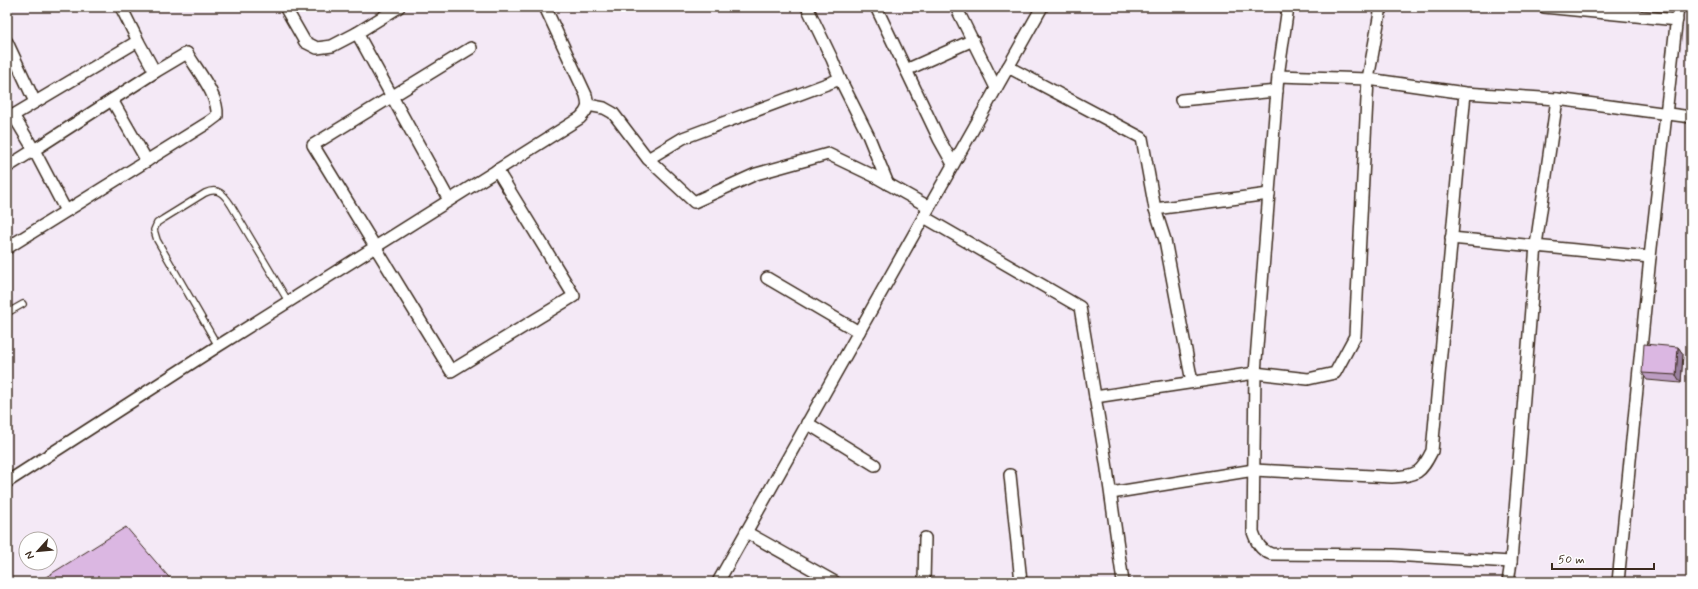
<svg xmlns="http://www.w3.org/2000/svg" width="1698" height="589" viewBox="0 0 1698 589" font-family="Mynerve,sans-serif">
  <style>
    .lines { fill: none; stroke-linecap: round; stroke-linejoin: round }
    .lane-casing { stroke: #3b2a1e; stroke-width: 8 }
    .street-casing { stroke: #3b2a1e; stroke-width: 14 }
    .lane { stroke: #fff; stroke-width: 5.5 }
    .street { stroke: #fff; stroke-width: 11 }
    .wall { fill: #bc9dc2; stroke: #3b2a1e }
    .shaded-wall { fill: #99809e; stroke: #3b2a1e }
    .building { fill: #dbb7e2; stroke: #3b2a1e }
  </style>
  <rect width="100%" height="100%" fill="#f4e9f6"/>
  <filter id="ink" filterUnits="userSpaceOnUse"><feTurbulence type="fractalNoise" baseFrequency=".025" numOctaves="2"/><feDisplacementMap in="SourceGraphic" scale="8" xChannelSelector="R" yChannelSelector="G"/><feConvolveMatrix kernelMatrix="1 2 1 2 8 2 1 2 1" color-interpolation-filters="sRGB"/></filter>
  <g filter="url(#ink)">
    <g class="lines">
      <g class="lane-casing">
        <g id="lane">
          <path d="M7,313L23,304"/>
          <path d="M218,346L157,240L154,230L157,223L163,219L205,193C218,187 224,194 231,205L288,301"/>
        </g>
      </g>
      <g class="street-casing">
        <g id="street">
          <path d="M285,7L305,42L317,48L332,46L357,33L399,7"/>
          <path d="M876,7L939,139L953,164"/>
          <path d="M956,7L996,88"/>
          <path d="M1544,7L1677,20"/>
          <path d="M357,33L449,200"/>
          <path d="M7,42L35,102"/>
          <path d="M471,48L313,145L451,371L574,296L497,170"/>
          <path d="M1008,67L1142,138L1155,209"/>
          <path d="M906,70L973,40"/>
          <path d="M1278,76L1288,7"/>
          <path d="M840,79L868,135L888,184"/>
          <path d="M112,100L147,161"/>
          <path d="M1181,100L1277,91"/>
          <path d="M588,105L604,108L613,113L648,159L694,202L756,174L828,154L874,176L929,207"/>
          <path d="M7,119L138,41L121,7"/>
          <path d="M648,159L683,138L840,79L832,59L807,7"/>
          <path d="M7,167L34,150L13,115"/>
          <path d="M66,211L34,150L155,72L138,41"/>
          <path d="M924,217L1080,307L1106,462L1123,582"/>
          <path d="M1451,238L1650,257"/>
          <path d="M7,248L209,122L217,116C219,96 197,70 187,53L155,72"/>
          <path d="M767,278L859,332"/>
          <path d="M1192,382L1165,240L1155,209L1269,194"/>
          <path d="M1095,397L1255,373L1308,379L1335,373L1355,336L1368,79L1381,7"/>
          <path d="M807,423L875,465"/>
          <path d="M1010,475L1021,582"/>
          <path d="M7,482L218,346L580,118C588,110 589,106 586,95L545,7"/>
          <path d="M1111,493L1254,470L1392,477C1417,476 1421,473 1432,451L1465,93"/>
          <path d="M746,532L835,582"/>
          <path d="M1511,562L1393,555L1271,554C1260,550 1257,543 1253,532L1255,373L1278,76L1368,79L1465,93L1557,99L1691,117"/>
          <path d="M718,582L1042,7"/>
          <path d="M924,582L925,538"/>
          <path d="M1508,582L1511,562L1536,245L1557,99"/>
          <path d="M1618,582L1650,257L1678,7"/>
        </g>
      </g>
      <use href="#lane" class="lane"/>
      <use href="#street" class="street"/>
    </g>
    <path class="wall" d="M1678,347L1683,354L1681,383L1647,380L1642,373Z"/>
    <path class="shaded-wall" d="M1678,347L1683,354L1681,383L1676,375Z"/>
    <g class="building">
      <path d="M1644,344L1678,347L1676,375L1642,373Z"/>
      <path d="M126,527L173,582H38Z"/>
    </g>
  </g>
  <rect width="1698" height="589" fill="none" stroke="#fff" stroke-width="24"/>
  <rect x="12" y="12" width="1674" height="565" fill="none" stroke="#3b2a1e" stroke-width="1.5" filter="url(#ink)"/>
  <g transform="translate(38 551) rotate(243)"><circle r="19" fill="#ffffff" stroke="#b1aaa5"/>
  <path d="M0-3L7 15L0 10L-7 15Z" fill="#3b2a1e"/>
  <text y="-6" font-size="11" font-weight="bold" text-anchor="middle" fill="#3b2a1e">N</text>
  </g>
  <path d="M1552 563v6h102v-6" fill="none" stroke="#3b2a1e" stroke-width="2"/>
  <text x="1558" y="563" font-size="12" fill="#3b2a1e" stroke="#ffffff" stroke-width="3" paint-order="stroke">50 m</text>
</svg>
